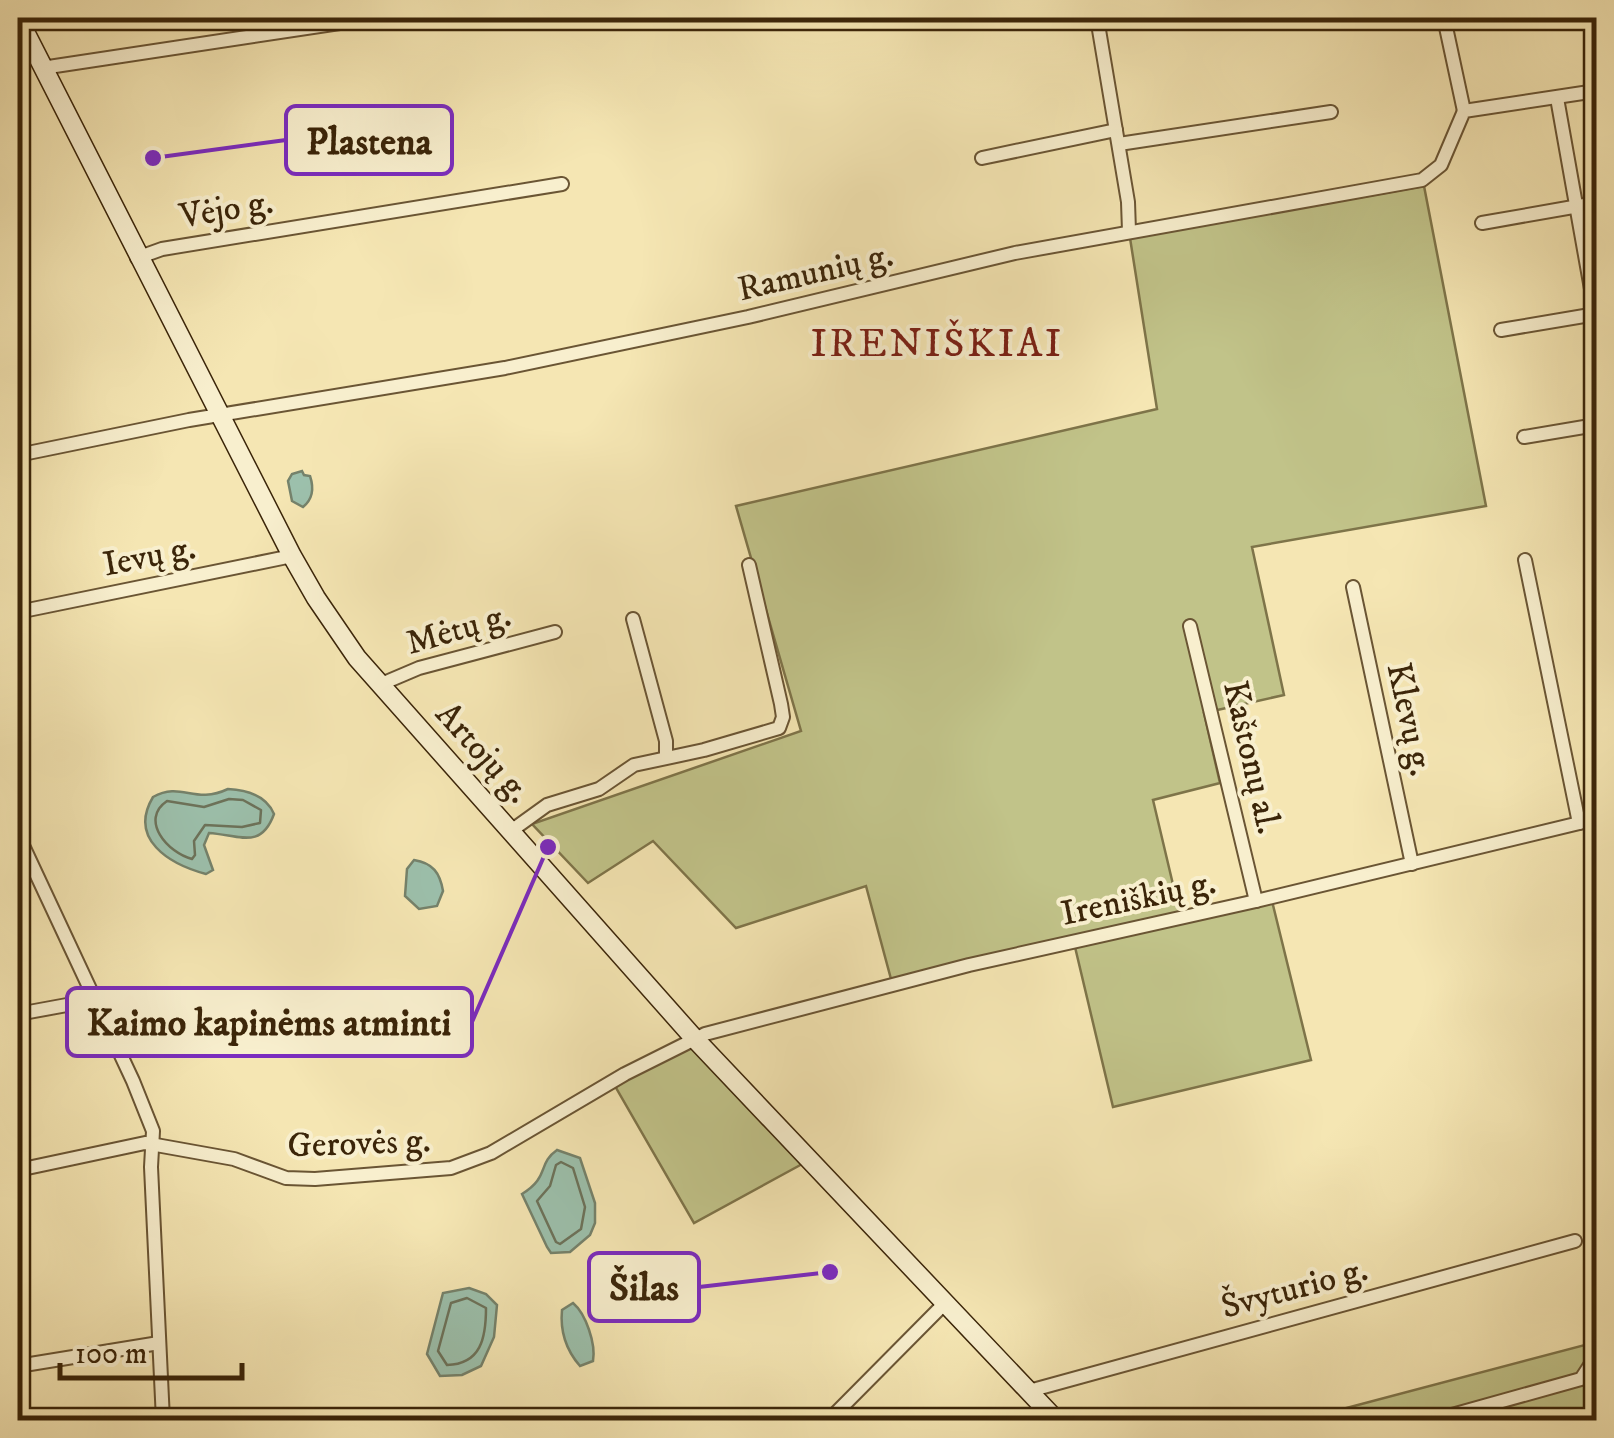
<svg xmlns="http://www.w3.org/2000/svg" width="1614" height="1438" viewBox="0 0 1614 1438" font-family="'IM FELL DW Pica',serif">
  <style>
    .green { fill: #c1c389; stroke: #7e7449; stroke-width: 2.5 }
    .water { fill: #9cc0ac; stroke: #75826b; stroke-width: 2.5 }
    .lines { fill: none; stroke-linecap: round; stroke-linejoin: round }
    .shore { stroke: #6c725a; stroke-width: 2.5 }
    .minor-casing { stroke: #6a5534; stroke-width: 16 }
    .secondary-casing { stroke: #3b2509; stroke-width: 21 }
    .minor { stroke: #f8efce; stroke-width: 12 }
    .secondary { stroke: #f8efce; stroke-width: 18 }
    .labels { text-anchor: middle; stroke-width: 8; stroke-linejoin: round; paint-order: stroke }
    .street-label { font-size: 35px; fill: #3b2509; stroke: #f8efce }
    .quarter-label { font-size: 40px; letter-spacing: 2.5px; fill: #7a1f14; stroke: #f8efce }
    .leader { fill: none; stroke: #7b2cbf; stroke-width: 4 }
    .callout-dot { fill: #7b2cbf; stroke: #f8efce; stroke-width: 4 }
    .callout { fill: #f8efce; stroke: #7b2cbf; stroke-width: 4 }
    .callout-label { font-size: 38px; text-anchor: middle; font-weight: bold; fill: #3b2509 }
  </style>
  <rect width="100%" height="100%" fill="#f5e6b3"/>
  <filter id="stains"><feTurbulence type="fractalNoise" baseFrequency=".002" numOctaves="4"/><feColorMatrix values="0 0 0 0 .2 0 0 0 0 .09 0 0 0 0 .02 0 0 0 .5 -.17"/></filter>
  <radialGradient id="worn" r=".72"><stop offset=".6" stop-color="#630" stop-opacity="0"/><stop offset="1" stop-color="#630" stop-opacity=".3"/></radialGradient>
  <g class="green">
    <path d="M1424,186L1486,506L1252,547L1284,695L1204,713L1220,783L1153,800L1180,914L891,979L866,886L736,928L653,841L588,883L532,824L801,731L736,506L1157,409L1130,238Z"/>
    <path d="M1272,901L1311,1060L1113,1107L1075,947Z"/>
    <path d="M693,1047L804,1163L694,1223L615,1086Z"/>
    <path d="M1596,1342V1420H1301Z"/>
  </g>
  <g class="water">
    <path d="M302,471L304,475L310,476C314,488 313,499 303,507L292,501L288,481L292,474Z"/>
    <path d="M228,789C247,790 266,795 274,814C261,850 239,835 209,833L204,845L213,870L206,874C169,864 128,839 153,797C182,781 194,805 228,789Z"/>
    <path d="M414,860C433,863 440,873 443,891L437,906L419,909L405,896L407,869Z"/>
    <path d="M557,1150L580,1158L595,1203V1223L590,1235L570,1252L551,1253L547,1247L522,1194C550,1177 537,1164 557,1150Z"/>
    <path d="M469,1288L486,1294L497,1305L494,1337L481,1366L462,1375L440,1376L427,1354L443,1293Z"/>
    <path d="M573,1303C586,1314 596,1344 593,1361L580,1366C566,1350 560,1331 562,1310Z"/>
  </g>
  <g class="lines">
    <g class="shore">
      <path d="M229,799L243,800L261,810L260,823L242,827L205,825L194,841L195,855L192,859C168,853 139,820 167,801L204,807Z"/>
      <path d="M561,1162L573,1168L585,1207L581,1229L560,1244L556,1242L537,1201L550,1186L556,1165Z"/>
      <path d="M467,1298L486,1308C486,1338 481,1364 447,1365L438,1351L451,1303Z"/>
    </g>
    <g class="minor-casing">
      <g id="minor">
        <path d="M1097,18L1128,202L1129,231"/>
        <path d="M1444,18L1464,111"/>
        <path d="M42,68L373,18"/>
        <path d="M1557,98L1596,317"/>
        <path d="M1119,144L1331,112"/>
        <path d="M982,158L1116,130"/>
        <path d="M1482,223L1596,203"/>
        <path d="M137,258L162,249L562,184"/>
        <path d="M1501,330L1596,314"/>
        <path d="M1524,437L1596,425"/>
        <path d="M18,455L189,420L505,368L748,317L1015,253L1422,180L1441,165L1464,111L1596,91"/>
        <path d="M1525,560L1579,823"/>
        <path d="M1353,587L1412,864"/>
        <path d="M18,612L292,556"/>
        <path d="M633,619L666,741V757"/>
        <path d="M1190,626L1256,901"/>
        <path d="M379,685L419,668L555,632"/>
        <path d="M511,831L547,805L599,789L634,765L704,750L779,728L783,717L781,704L749,565"/>
        <path d="M18,835L133,1081L153,1131L151,1167L163,1420"/>
        <path d="M18,1014L94,1000"/>
        <path d="M18,1170L145,1143L234,1159L286,1178L315,1179L451,1168L491,1153L625,1074L705,1034L969,965L1256,901L1596,819"/>
        <path d="M18,1366L159,1343"/>
        <path d="M1029,1391L1575,1241"/>
        <path d="M829,1420L945,1303"/>
        <path d="M1434,1420L1581,1379L1596,1356"/>
      </g>
    </g>
    <g class="secondary-casing">
      <path id="secondary" d="M18,18L292,556L316,598L357,658L694,1038L1056,1420"/>
    </g>
    <use href="#minor" class="minor"/>
    <use href="#secondary" class="secondary"/>
  </g>
  <g class="labels">
    <g class="street-label">
      <text transform="translate(226 208) rotate(-9)" y="12">Vėjo g.</text>
      <text transform="translate(815 271) rotate(-13)" y="12">Ramunių g.</text>
      <text transform="translate(149 555) rotate(-11)" y="12">Ievų g.</text>
      <text transform="translate(458 628) rotate(-16)" y="12">Mėtų g.</text>
      <text transform="translate(1411 719) rotate(78)" y="12">Klevų g.</text>
      <text transform="translate(484 752) rotate(48)" y="12">Artojų g.</text>
      <text transform="translate(1253 757) rotate(77)" y="12">Kaštonų al.</text>
      <text transform="translate(1138 897) rotate(-12)" y="12">Ireniškių g.</text>
      <text transform="translate(359 1142) rotate(-2)" y="12">Gerovės g.</text>
      <text transform="translate(1294 1287) rotate(-15)" y="12">Švyturio g.</text>
    </g>
    <g class="quarter-label">
      <text x="937" y="356">IRENIŠKIAI</text>
    </g>
  </g>
  <path class="leader" d="M153 158L286 140M548 847L472 1022M830 1272L699 1287"/>
  <g class="callout-dot">
    <circle cx="153" cy="158" r="10"/>
    <circle cx="548" cy="847" r="10"/>
    <circle cx="830" cy="1272" r="10"/>
  </g>
  <g class="callout">
    <rect x="286" y="106" width="166" height="68" rx="10"/>
    <rect x="67" y="988" width="405" height="68" rx="10"/>
    <rect x="589" y="1253" width="110" height="68" rx="10"/>
  </g>
  <g class="callout-label">
    <text x="369" y="154">Plastena</text>
    <text x="269" y="1035">Kaimo kapinėms atminti</text>
    <text x="644" y="1300">Šilas</text>
  </g>
  <rect width="1614" height="1438" fill="none" stroke="#f5e6b3" stroke-width="60"/>
  <rect x="20" y="20" width="1574" height="1398" fill="none" stroke="#3b2509" stroke-width="5"/>
  <rect x="30" y="30" width="1554" height="1378" fill="none" stroke="#3b2509" stroke-width="2.5"/>
  <path d="M60 1363v15h182v-15" fill="none" stroke="#3b2509" stroke-width="5"/>
  <text x="75" y="1363" font-size="30" fill="#3b2509" stroke="#f8efce" stroke-width="8" paint-order="stroke">100 m</text>
  <rect width="100%" height="100%" filter="url(#stains)"/>
  <rect width="100%" height="100%" fill="url(#worn)"/>
</svg>
